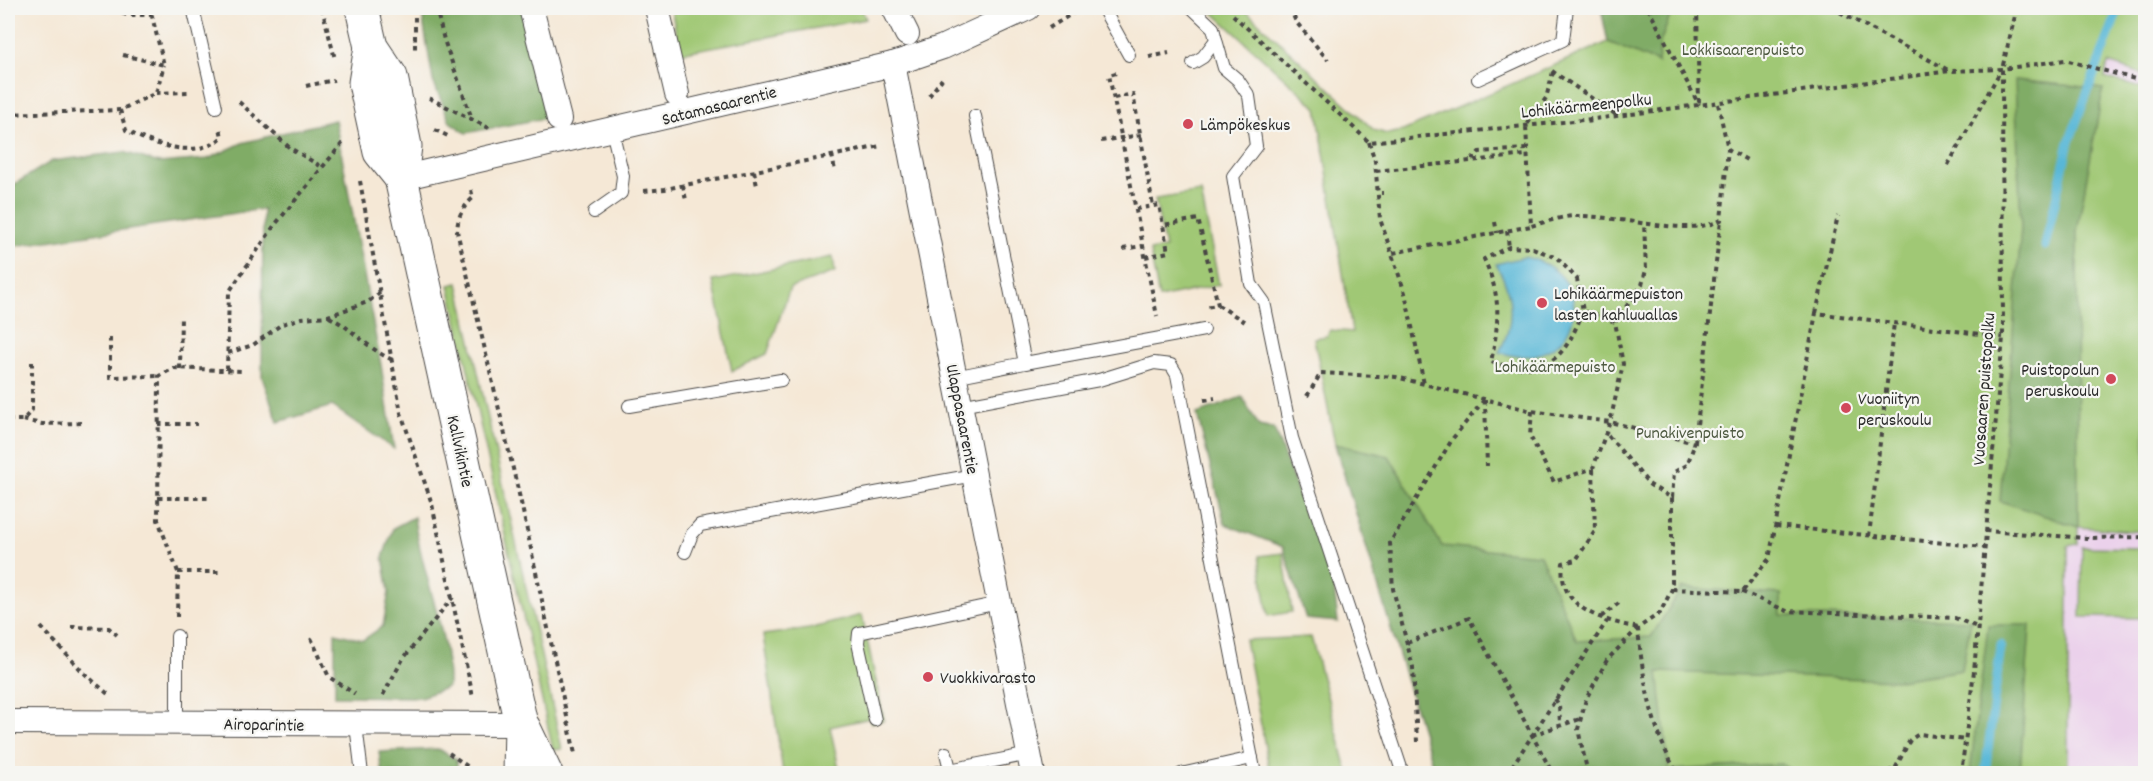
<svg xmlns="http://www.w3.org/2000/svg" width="2153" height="781" viewBox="0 0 2153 781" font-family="Dekko,sans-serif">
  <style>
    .built { fill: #ebd1eb }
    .green { fill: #a0c874; stroke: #667a50; stroke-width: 1.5 }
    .forest { fill: #80ac66; stroke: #566c48; stroke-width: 1.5 }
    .water { fill: #58b7d7; stroke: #427181; stroke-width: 1.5 }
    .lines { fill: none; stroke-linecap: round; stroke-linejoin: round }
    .stream { stroke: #58b7d7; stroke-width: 9 }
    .lane-casing { stroke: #494745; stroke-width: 14 }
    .street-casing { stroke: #494745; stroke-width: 26 }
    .secondary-casing { stroke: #494745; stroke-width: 35 }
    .path { stroke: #494745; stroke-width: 4; stroke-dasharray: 4.5 4.5; stroke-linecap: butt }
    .lane { stroke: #fff; stroke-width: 12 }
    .street { stroke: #fff; stroke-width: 24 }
    .secondary { stroke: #fff; stroke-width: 33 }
    .poi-dot { fill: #d1495b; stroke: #f6f6f2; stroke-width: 2 }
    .labels { text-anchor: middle; stroke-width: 4.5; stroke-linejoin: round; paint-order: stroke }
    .park-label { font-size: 18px; fill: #4e5a41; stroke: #f6f6f2 }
    .street-label { font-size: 18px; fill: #2b2b2b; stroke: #f6f6f2 }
    .poi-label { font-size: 18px; fill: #2b2b2b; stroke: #f6f6f2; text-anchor: start }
  </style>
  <rect width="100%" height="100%" fill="#f6f6f2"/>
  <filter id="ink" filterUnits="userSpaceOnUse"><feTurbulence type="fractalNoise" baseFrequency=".0167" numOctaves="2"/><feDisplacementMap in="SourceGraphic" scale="12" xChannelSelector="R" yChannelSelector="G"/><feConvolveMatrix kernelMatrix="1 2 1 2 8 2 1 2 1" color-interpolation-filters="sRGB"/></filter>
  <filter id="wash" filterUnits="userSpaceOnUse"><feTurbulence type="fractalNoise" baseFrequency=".008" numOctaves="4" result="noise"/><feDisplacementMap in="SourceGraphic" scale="24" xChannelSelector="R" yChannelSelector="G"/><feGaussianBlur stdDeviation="1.35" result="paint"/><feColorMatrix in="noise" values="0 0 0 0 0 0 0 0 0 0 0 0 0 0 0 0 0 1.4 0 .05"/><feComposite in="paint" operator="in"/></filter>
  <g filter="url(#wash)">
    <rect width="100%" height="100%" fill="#f5e8d6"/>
    <path class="built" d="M2131,8H2145V773L2068,774V545L2078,544L2077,231L2108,63Z"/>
    <g class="green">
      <path d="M671,8H861L866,19L680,53Z"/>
      <path d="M1208,8H1243L1374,130L1387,134L1403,131L1608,42L1601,8H2145V75L2108,63L2105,78L2145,89V532L2078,527V544L2068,546V773H1435L1335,444L1314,338L1327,336L1330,330L1352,332L1317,108Z"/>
      <path d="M1201,192L1219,285L1159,298L1150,251L1165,248L1155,199Z"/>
      <path d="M833,257L835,272L790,288L767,354L732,371L713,281Z"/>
      <path d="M458,283L562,749L553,750L449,285Z"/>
      <path d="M2082,547L2145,548V618L2081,617Z"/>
      <path d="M1283,553L1292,612L1268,616L1259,556Z"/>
      <path d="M862,615L884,720L871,723L870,718L830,727L840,773H783L763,635L809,629Z"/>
      <path d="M1311,637L1348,773H1270L1245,640Z"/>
    </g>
    <g class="forest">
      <path d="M421,8H524L552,117L466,133L450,122L433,81Z"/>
      <path d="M1601,8H1673L1660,43L1658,63L1608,42Z"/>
      <path d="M2015,80L2103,89L2077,231L2078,527L2000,501L2021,228Z"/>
      <path d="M335,120L381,365L394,449L332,406L278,422L262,377L263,209L8,247V198L13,185L52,161L124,152L159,163L208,159L242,143Z"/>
      <path d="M1242,397L1259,426L1274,429L1334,587L1338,622L1306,619L1283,547L1225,524L1197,414Z"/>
      <path d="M1335,444L1389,456L1442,546L1540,555L1577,641L1651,637L1682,588L1781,594V615L1971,620L1962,670L1899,680L1658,672L1669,770L1782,764L1797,773H1435Z"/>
      <path d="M414,517C421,574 450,633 448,687L421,697L335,696V633L363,640L383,626L389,592L383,557L393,528Z"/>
      <path d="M1988,625H2030L2020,773H1970Z"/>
      <path d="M438,749L456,759L458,773H382L379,752Z"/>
    </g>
    <path class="water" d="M1524,257C1606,273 1579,378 1499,352C1516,323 1513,293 1496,264Z"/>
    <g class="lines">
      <g class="stream">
        <path d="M2045,246L2069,142L2119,8"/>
        <path d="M1985,774L2001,645"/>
      </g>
    </g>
  </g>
  <g filter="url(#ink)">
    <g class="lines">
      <g class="lane-casing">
        <g id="lane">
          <path d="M193,8L216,107"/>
          <path d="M1103,8L1129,55"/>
          <path d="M1192,8L1213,28L1216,40L1203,57L1193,63"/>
          <path d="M1216,40L1224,68L1238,80L1249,96L1256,146L1233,176L1251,284L1264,302L1292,438L1403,774"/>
          <path d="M1478,79L1563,40L1567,8"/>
          <path d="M594,212L621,193L623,176L612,130"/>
          <path d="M1025,363L1204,330"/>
          <path d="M954,377L1025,363L975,116"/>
          <path d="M629,406L781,380"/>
          <path d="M960,406L1099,380L1154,363L1171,365L1177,375L1255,774"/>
          <path d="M685,552L692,534L700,525L974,475"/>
          <path d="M875,720L858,643L859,633L999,603"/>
          <path d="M177,723V636"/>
          <path d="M356,725L362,774"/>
          <path d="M946,753L950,769"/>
          <path d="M929,774L1030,754"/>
          <path d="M1181,774L1252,758"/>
        </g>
      </g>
      <g class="street-casing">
        <g id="street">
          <path d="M531,8L559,119"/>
          <path d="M657,8L677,94"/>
          <path d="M894,8L907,34"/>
          <path d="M893,64L1033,774"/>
          <path d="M401,178L893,64L943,47L1028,8"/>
          <path d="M8,722L521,724"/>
        </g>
      </g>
      <g class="secondary-casing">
        <g id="secondary">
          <path d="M362,8L371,47L391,77L405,146L401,178L521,724L520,774"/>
          <path d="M371,47L365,83L380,152L401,178"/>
          <path d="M524,728L546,774"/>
        </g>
      </g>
      <g class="path">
        <path d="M105,8L127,15H152"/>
        <path d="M322,8L335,59"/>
        <path d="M415,8V51"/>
        <path d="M436,8L444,40L472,119"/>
        <path d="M1290,8L1296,22L1328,60"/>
        <path d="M1648,8L1699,105"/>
        <path d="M1697,8L1699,105"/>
        <path d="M1832,8L1950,71"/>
        <path d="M1233,15L1369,142L1602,118L1950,71L2002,69L2065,60L2146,82"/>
        <path d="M1049,28L1081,8"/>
        <path d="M123,55L164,65L150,8"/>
        <path d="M1149,57L1169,53"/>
        <path d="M1552,71L1618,116"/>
        <path d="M1553,72L1546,98L1526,126L1531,226C1546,222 1562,216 1577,216C1616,215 1689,238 1721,220L1728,149"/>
        <path d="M1116,73L1109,75L1157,316"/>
        <path d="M306,86L334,80"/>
        <path d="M156,93L191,92"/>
        <path d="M929,96L942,79"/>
        <path d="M429,98L489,128"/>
        <path d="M1114,98L1133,94L1153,206"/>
        <path d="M239,102L290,148L322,167"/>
        <path d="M1718,104L1728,149L1747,160"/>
        <path d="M120,110L126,130C151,145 199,160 222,137L220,128"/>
        <path d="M8,114L120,110L156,93L164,65"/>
        <path d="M1589,119L1590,126"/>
        <path d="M435,130L450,137"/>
        <path d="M1101,141L1141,135"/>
        <path d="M1369,142L1375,161L1380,219L1405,293L1424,384"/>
        <path d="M832,155L835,171"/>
        <path d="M1472,160L1479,152L1527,149"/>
        <path d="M1948,165L2001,70"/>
        <path d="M754,171L757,186"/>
        <path d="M1376,171L1527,155"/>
        <path d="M360,181L401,413L432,504L473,697"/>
        <path d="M683,185L686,200"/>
        <path d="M471,190L473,198C462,208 458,216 457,231L522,507L575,754"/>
        <path d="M644,191L665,189L881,146"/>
        <path d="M1381,193H1383"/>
        <path d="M1136,209L1159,205L1163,225"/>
        <path d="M1495,222L1497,233"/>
        <path d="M1507,231L1509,247"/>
        <path d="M1123,249L1143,246"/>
        <path d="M1393,253L1531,226"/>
        <path d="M1145,257L1168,252L1163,225L1198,219L1218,305L1205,307"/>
        <path d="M1218,305L1245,322"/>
        <path d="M1583,311C1564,361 1546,378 1491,362C1499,321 1502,298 1484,259L1509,247L1533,248L1557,258L1577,279L1583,311L1615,322"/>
        <path d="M1816,313L1838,216"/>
        <path d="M329,317C353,328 367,349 393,360"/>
        <path d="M110,338V377L159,376"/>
        <path d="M228,353L253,345L282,324L302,318L328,316L368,302L381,292"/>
        <path d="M180,369L181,316"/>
        <path d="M227,370L229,292L274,226L345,140"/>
        <path d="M1307,396L1321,373L1396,377L1532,411L1610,422L1695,443L1687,465L1674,472L1672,498"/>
        <path d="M1204,400L1215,398"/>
        <path d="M1485,400L1487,466"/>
        <path d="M1532,411L1530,436L1554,482L1593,468L1610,422L1623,364L1615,322L1642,285L1646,270L1644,223"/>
        <path d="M8,420H23L32,410V360"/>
        <path d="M23,420L42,424L82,423"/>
        <path d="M158,424H197"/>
        <path d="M1695,442L1721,220"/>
        <path d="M1593,469L1595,531L1576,560L1563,563C1557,609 1602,620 1638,628"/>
        <path d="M158,498H209"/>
        <path d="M1776,526L1984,547"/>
        <path d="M1985,531L2087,538L2146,537"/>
        <path d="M1869,536L1894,323"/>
        <path d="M178,572H222"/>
        <path d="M1672,589L1742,592L1769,559L1816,313L2003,337"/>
        <path d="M1742,592L1787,611L1955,618L1977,627"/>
        <path d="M177,617L178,572L158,520L159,376L174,368L243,371"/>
        <path d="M1601,617L1619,603"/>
        <path d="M41,627L83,672L109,695"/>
        <path d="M71,627L109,628L117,635"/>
        <path d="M1638,628C1642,676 1652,733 1678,774"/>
        <path d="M311,638L329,677L355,694"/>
        <path d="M1407,643L1469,618L1553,774"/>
        <path d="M383,695L403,659L453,597"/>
        <path d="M1555,699L1559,705L1560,724"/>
        <path d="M1532,735L1580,719"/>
        <path d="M1417,742L1413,667L1393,589L1390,543L1453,438L1485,399"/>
        <path d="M449,753L478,774"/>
        <path d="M1507,774L1607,621"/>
        <path d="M1588,774L1578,729L1586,699L1607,660L1638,628L1660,613L1672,589V498L1650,485L1606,433"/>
        <path d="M1879,774L1895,769L1910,740L1919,734L1966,740"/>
        <path d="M1961,774L1974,671L2003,337L2002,69L2017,8"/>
      </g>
      <use href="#lane" class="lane"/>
      <use href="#street" class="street"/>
      <use href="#secondary" class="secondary"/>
    </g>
  </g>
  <g class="poi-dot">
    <circle cx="1188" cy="124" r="6"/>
    <circle cx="1542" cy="303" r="6"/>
    <circle cx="2111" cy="379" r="6"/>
    <circle cx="1846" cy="408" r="6"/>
    <circle cx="928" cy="677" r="6"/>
  </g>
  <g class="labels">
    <g class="park-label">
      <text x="1743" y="55">Lokkisaarenpuisto</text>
      <text x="1555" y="372">Lohikäärmepuisto</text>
      <text x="1690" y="438">Punakivenpuisto</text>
    </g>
    <g class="street-label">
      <text transform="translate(719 105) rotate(-14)" y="6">Satamasaarentie</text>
      <text transform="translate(1586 105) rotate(-6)" y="6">Lohikäärmeenpolku</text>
      <text transform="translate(1983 389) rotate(-86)" y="6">Vuosaaren puistopolku</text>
      <text transform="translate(963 419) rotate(79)" y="6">Ulappasaarentie</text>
      <text transform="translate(461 451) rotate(78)" y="6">Kallvikintie</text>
      <text transform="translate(264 724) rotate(1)" y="6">Airoparintie</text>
    </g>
    <g class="poi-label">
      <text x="1200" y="130">Lämpökeskus</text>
      <text x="1554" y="299">Lohikäärmepuiston<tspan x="1554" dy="21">lasten kahluuallas</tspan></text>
      <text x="2099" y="375" text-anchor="end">Puistopolun<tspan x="2099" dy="21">peruskoulu</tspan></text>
      <text x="1858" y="404">Vuoniityn<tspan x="1858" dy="21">peruskoulu</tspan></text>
      <text x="940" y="683">Vuokkivarasto</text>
    </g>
  </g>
  <rect width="2153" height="781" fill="none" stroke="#f6f6f2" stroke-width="30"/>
</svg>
